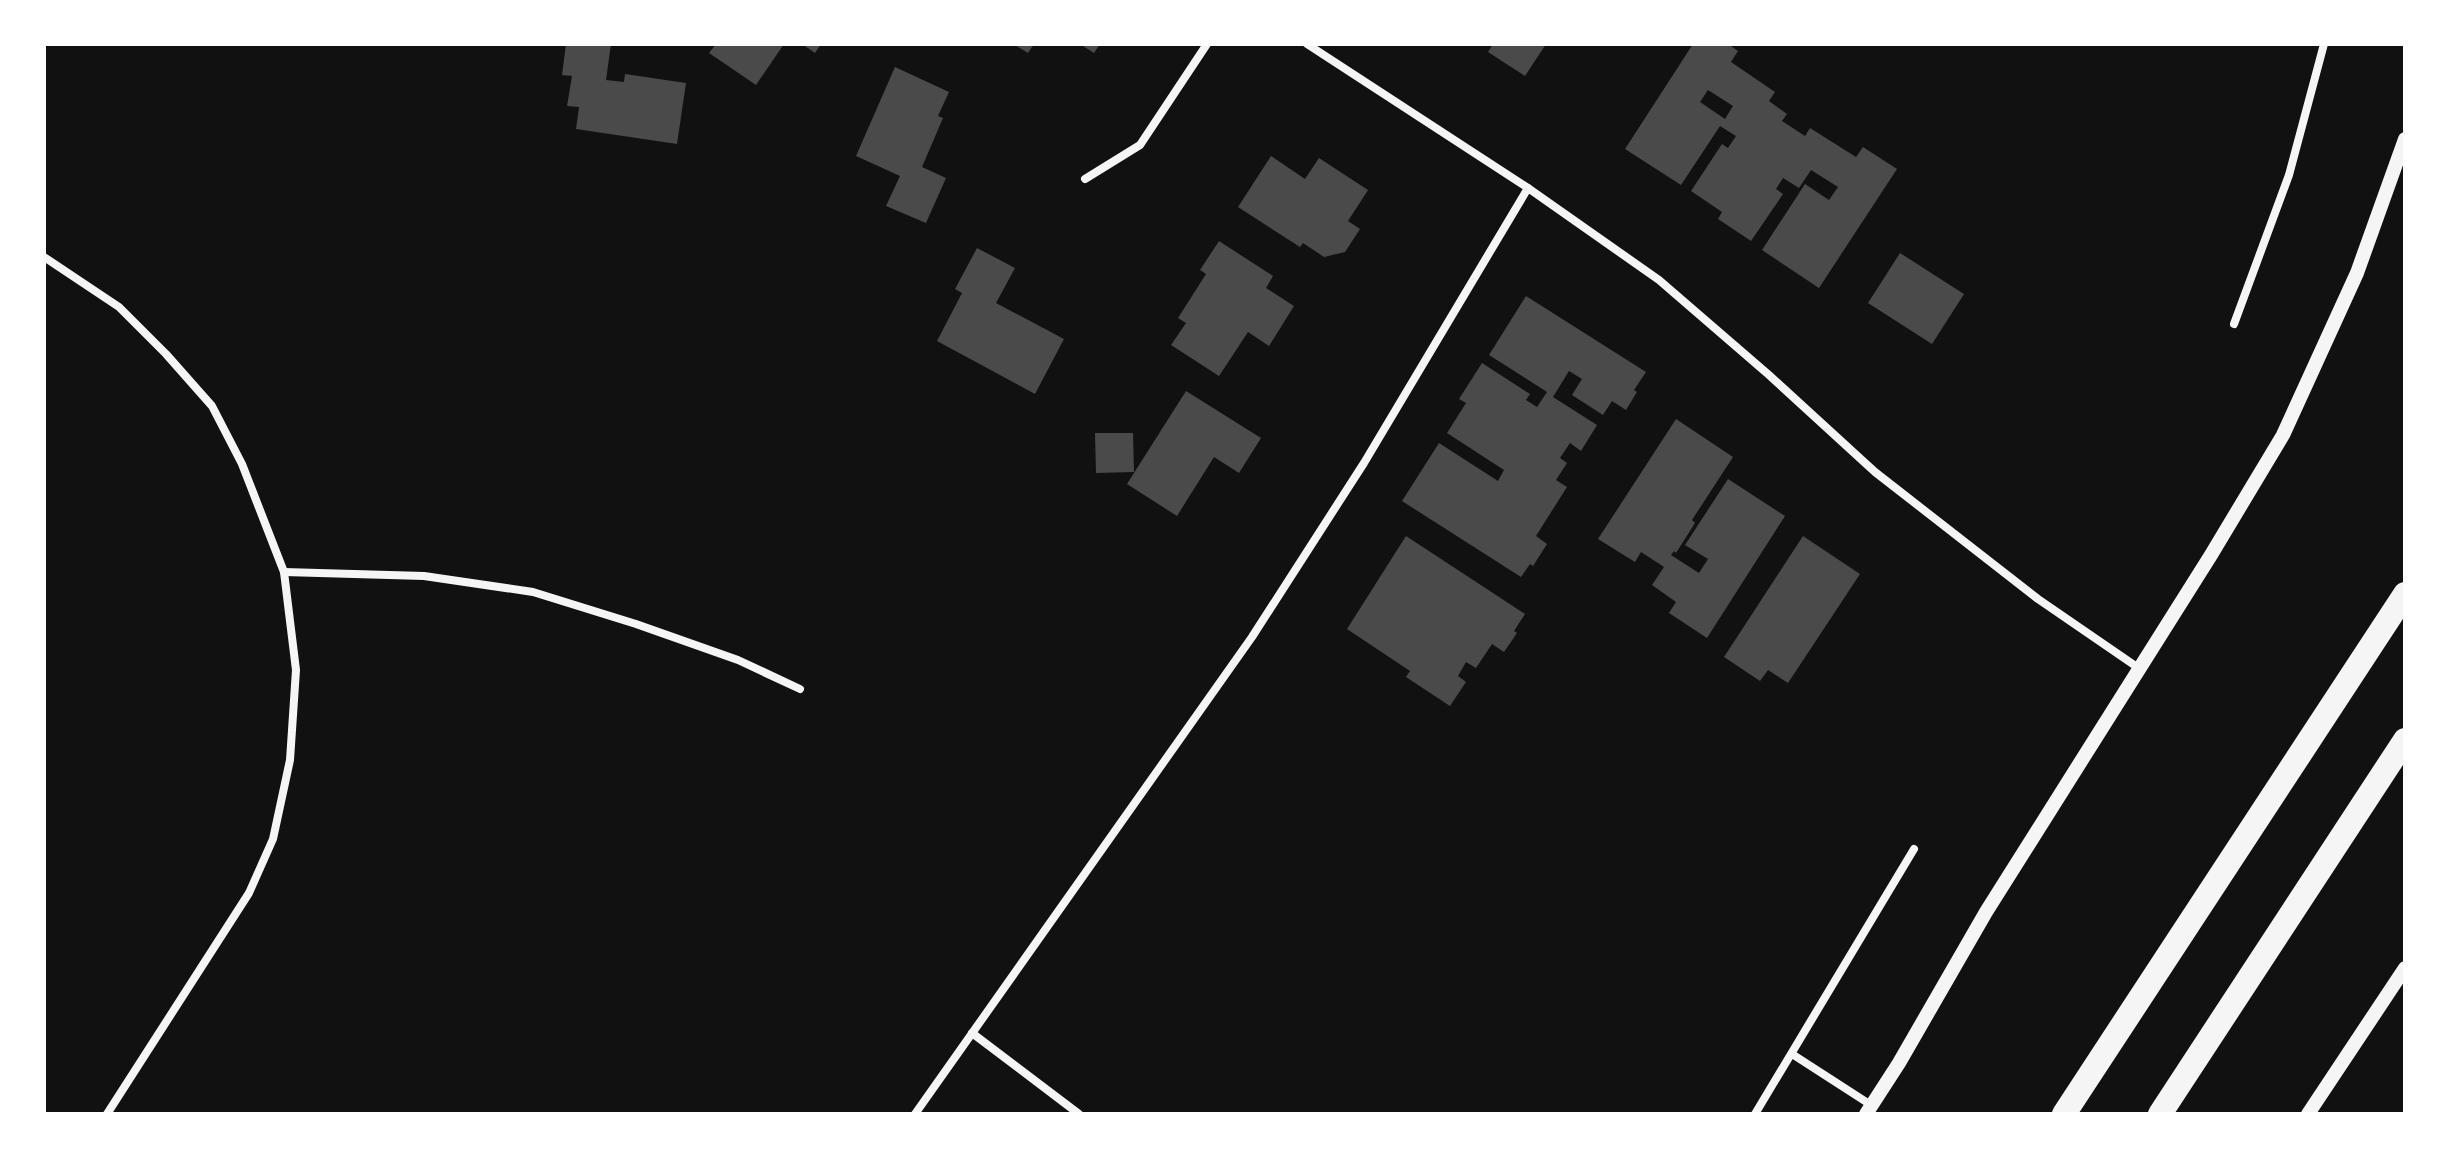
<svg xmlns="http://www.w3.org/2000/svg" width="2449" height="1158" viewBox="0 0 2449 1158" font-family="'Crimson Pro',serif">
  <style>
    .building { fill: #4a4a4a; fill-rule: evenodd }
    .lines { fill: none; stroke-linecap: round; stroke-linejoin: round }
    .minor { stroke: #f5f5f5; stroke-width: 8 }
    .tertiary { stroke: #f5f5f5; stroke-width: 14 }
    .motorway { stroke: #f5f5f5; stroke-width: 24 }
  </style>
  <rect width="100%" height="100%" fill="#111"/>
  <g class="building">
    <path d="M566,44H611L606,80L624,82L625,74L686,83L677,144L576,129L579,107L567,106L572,76L562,75Z"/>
    <path d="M716,44H784L756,85L709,53Z"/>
    <path d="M802,44H821L815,53Z"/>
    <path d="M1013,44H1034L1028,53Z"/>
    <path d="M1080,44H1100L1094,53Z"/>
    <path d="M1493,44H1546L1525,76L1488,52Z"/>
    <path d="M1693,44H1728L1738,51L1731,62L1775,92L1769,101L1787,114L1782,121L1805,136L1810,128L1856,157L1863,147L1897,169L1819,288L1762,250L1805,184L1829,200L1838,187L1811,170L1799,188L1783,178L1776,189L1783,194L1751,241L1718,219L1722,212L1691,191L1722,144L1728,148L1736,136L1720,126L1681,185L1625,149ZM1708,90L1733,106L1725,119L1700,102Z"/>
    <path d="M895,67L949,92L938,116L943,118L922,167L946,178L926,223L886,206L900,176L856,156Z"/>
    <path d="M1271,156L1305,179L1319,158L1368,190L1348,221L1360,229L1345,252L1324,257L1303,243L1300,247L1238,207Z"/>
    <path d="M1219,241L1273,276L1266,288L1294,306L1269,346L1248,332L1219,376L1171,345L1186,323L1178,318L1206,274L1200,270Z"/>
    <path d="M977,248L1015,268L996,303L1064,339L1035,394L937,341L962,293L955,289Z"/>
    <path d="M1900,253L1964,294L1932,344L1868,303Z"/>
    <path d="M1526,296L1646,372L1634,390L1637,392L1626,410L1612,401L1603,415L1572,395L1582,379L1569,371L1553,397L1597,425L1581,451L1570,443L1560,458L1567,463L1556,480L1567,487L1536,536L1547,544L1533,566L1530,564L1521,577L1402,501L1439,443L1498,481L1504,470L1447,433L1466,403L1459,399L1482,363L1530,394L1526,400L1537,407L1547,392L1489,355Z"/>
    <path d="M1186,391L1261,438L1239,473L1214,457L1177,516L1127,484Z"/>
    <path d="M1676,419L1733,457L1692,520L1695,523L1676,553L1674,551L1671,555L1699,573L1708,559L1685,545L1728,479L1785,516L1707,638L1669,613L1676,602L1652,585L1664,567L1641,552L1635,562L1598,539Z"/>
    <path d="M1095,433H1133L1134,472L1096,473Z"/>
    <path d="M1406,536L1525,614L1514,631L1517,633L1504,652L1492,644L1476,668L1466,662L1458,676L1466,682L1450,706L1406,677L1410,671L1347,629Z"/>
    <path d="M1803,536L1860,574L1788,683L1768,670L1760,681L1724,657Z"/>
  </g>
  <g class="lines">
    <g class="minor">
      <path d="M1307,44L1528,188L1659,280L1769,375L1875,472L2038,599L2140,669"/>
      <path d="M1085,179L1140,145L1207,44"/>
      <path d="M44,257L119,307L166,354L212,406L242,464L284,572L296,670L290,760L273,839L249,893L107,1114"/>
      <path d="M2234,324L2289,175L2324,44"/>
      <path d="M284,572L424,576L533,592L636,624L738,660L800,689"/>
      <path d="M972,1033L1079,1114"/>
      <path d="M1792,1054L1871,1105"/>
      <path d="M915,1114L1252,637L1364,463L1528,188"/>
      <path d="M1755,1114L1914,849"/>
    </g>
    <g class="tertiary">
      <path d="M1866,1114L1899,1063L1986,912L2211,555L2283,435L2357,273L2405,139"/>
      <path d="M2308,1114L2405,968"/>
    </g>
    <g class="motorway">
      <path d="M2064,1114L2405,594"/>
      <path d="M2160,1114L2405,740"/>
    </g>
  </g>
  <rect width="2449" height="1158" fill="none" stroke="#ffffff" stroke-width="92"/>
</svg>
